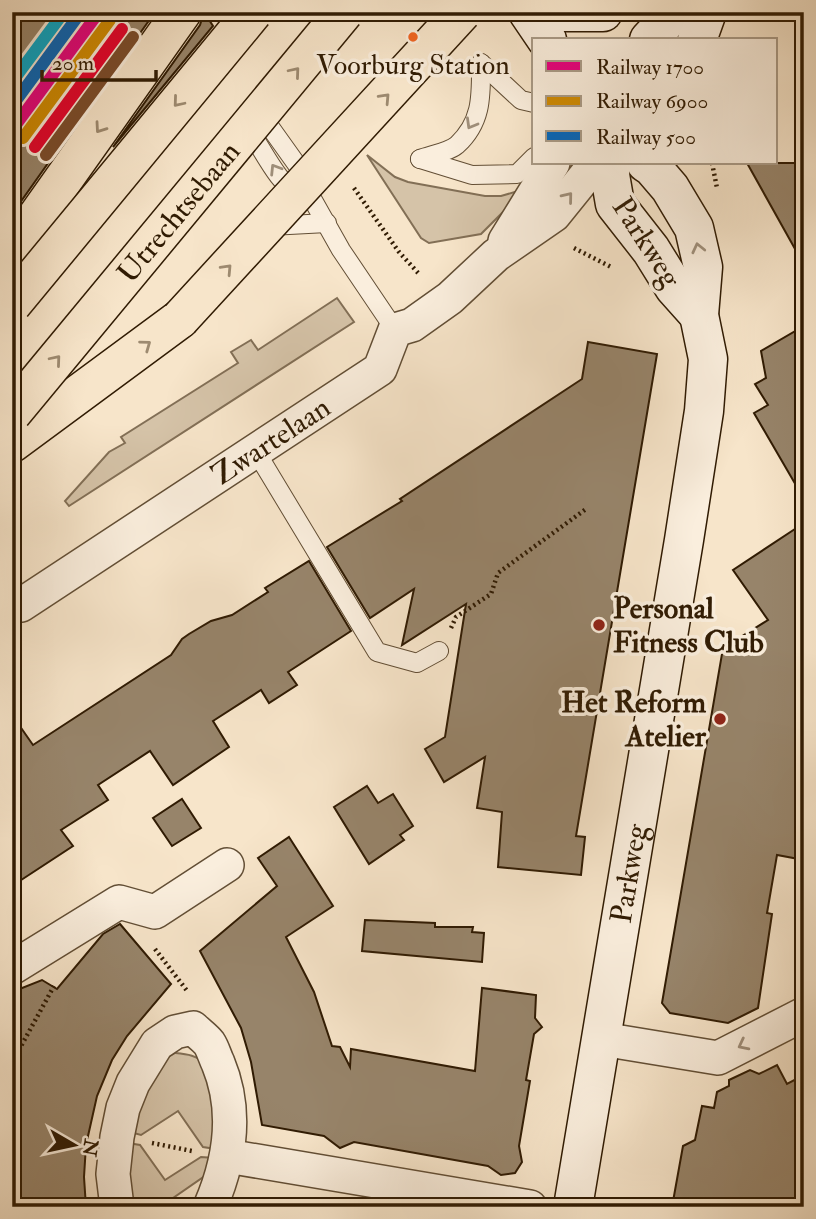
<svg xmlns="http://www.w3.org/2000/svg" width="816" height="1219" viewBox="0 0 816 1219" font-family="'IM FELL Double Pica',serif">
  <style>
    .green { fill: #d5c3a8; stroke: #826f56; stroke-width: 2 }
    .building { fill: #97846a; stroke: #301b03; stroke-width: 2 }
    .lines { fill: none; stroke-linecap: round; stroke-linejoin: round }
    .lane-casing { stroke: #624e35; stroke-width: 20 }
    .street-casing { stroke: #624e35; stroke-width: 36 }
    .secondary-casing { stroke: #301b03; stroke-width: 41 }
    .highway-casing { stroke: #301b03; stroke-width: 41 }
    .path { stroke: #301b03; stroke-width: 4.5; stroke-dasharray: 2 3.5; stroke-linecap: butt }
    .lane { stroke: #faeedd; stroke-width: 18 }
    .street { stroke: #faeedd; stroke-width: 33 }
    .secondary { stroke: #faeedd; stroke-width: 38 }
    .highway { stroke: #f7e5ca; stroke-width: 38 }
    .highway-bridge-casing { stroke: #301b03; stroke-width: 41; stroke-linecap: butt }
    .highway-bridge { stroke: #f7e5ca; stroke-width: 38 }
    .rail-1-casing { stroke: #faeedd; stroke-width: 18 }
    .rail-2-casing { stroke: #faeedd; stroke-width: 18 }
    .rail-3-casing { stroke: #faeedd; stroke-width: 18 }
    .rail-4-casing { stroke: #faeedd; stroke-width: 18 }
    .rail-5-casing { stroke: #faeedd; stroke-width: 18 }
    .rail-6-casing { stroke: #faeedd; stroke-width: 18 }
    .rail-1 { stroke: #e5007d; stroke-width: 12 }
    .rail-2 { stroke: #cf8a01; stroke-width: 12 }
    .rail-3 { stroke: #0065bd; stroke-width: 12 }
    .rail-4 { stroke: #e4002b; stroke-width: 12 }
    .rail-5 { stroke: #00a9ce; stroke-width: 12 }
    .rail-6 { stroke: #7a4b2a; stroke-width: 12 }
    .oneway { stroke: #9d8a70 }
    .oneway2 { stroke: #9f8f7b }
    .bus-dot { fill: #f26522; stroke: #faeedd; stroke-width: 2.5 }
    .poi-dot { fill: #8f2418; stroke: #faeedd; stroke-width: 2.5 }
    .labels { text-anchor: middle; stroke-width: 7; stroke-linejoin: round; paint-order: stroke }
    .bus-label { font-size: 28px; fill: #301b03; stroke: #faeedd }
    .street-label { font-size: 30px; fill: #301b03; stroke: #faeedd }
    .poi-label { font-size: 30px; font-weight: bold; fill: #301b03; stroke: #faeedd; text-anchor: start }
  </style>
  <rect width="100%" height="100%" fill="#f7e5ca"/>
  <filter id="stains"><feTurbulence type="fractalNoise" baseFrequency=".00286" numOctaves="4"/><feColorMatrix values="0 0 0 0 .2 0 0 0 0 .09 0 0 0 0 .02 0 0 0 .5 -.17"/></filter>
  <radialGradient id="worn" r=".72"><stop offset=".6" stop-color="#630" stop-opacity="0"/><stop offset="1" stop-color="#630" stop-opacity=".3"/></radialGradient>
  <g class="green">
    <path d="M367,155L395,177L408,182L485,196H501L518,191L519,196L481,234L429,243L421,238Z"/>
    <path d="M337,298L354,322L69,506L65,501L109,452L125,443L121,437L238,363L231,352L251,340L258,350Z"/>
    <path d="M175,1053C186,1054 198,1055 206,1065C220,1082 216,1128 216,1149L203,1147L178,1111L141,1135L130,1132L135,1112L160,1062Z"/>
    <path d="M128,1143L140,1145L165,1180L201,1157L214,1158L209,1173L160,1207H128Z"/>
  </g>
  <g class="building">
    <path d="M12,12H155L12,214Z"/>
    <path d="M204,12L213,26L113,147L200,25Z"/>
    <path d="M747,163H804V265Z"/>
    <path d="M804,326V499L754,413L768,405L755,384L766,378L761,351Z"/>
    <path d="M588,342L657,354L576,836L585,837L581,875L498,867L502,812L477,808L485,757L444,782L425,749L445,737L466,604L402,645L414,589L370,618L327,547L402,501L400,499L582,379Z"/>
    <path d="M804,523V716L799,748L797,794H804V860L777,855L767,913L772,914L758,1008L728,1023L670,1013L662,1003L723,648L768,620L733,570Z"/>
    <path d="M309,561L351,631L288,672L297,685L269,703L261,690L213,721L229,747L173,785L150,751L98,785L108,800L61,830L73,846L12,886V715L33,745L171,655L182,639L189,634L211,621L232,615L268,592L265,588Z"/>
    <path d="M367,786L378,803L393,794L413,826L400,835L404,840L369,864L334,807Z"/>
    <path d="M182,799L201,828L172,846L153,818Z"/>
    <path d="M289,837L333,906L286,937L314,992L332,1046L340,1047L350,1067L351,1049L475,1071L482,988L536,995L535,1018L542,1027L534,1034L526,1080L530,1081L519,1146L522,1162L515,1173L501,1175L488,1166L354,1142L340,1148L324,1136L262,1125L251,1062L241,1028L200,951L277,886L258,858Z"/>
    <path d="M365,920L435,923V927H473L472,932L484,933L482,962L362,951Z"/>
    <path d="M120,924L171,984L127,1036L112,1060L97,1096L86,1145L84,1177L86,1207H12V992L42,980L57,989L103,934Z"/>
    <path d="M777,1065L787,1084L804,1075V1207H672L683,1146L695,1140L702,1106L714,1108L717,1092L729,1086V1080L750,1070L759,1074Z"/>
  </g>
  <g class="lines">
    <g class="lane-casing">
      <g id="lane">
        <path d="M481,63L521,100L534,103"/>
        <path d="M265,120L305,176L310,195L341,250L395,330"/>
        <path d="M249,130C262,148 279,186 299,194"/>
        <path d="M420,159C431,155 449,152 457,145C483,121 481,94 481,63"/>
        <path d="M420,159L472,175L517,174L534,157"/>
        <path d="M270,226L327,223"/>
        <path d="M255,450L377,652L417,663L439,651"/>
      </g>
    </g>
    <g class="street-casing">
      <g id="street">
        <path d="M505,241L553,163"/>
        <path id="s1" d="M21,605L380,369L395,330L412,325L450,298L496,255L554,215L596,163"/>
        <path d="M12,968L119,902L155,912L227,865"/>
        <path d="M602,1039L718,1058L804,1014"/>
        <path d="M227,1156L530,1207"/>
        <path d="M117,1207L113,1174L117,1137L123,1108L133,1083L157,1044L175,1032L193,1028C198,1033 205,1038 209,1043C213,1049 215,1057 218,1063C238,1111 230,1161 210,1207"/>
      </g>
    </g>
    <g class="secondary-casing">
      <g id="secondary">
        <path d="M528,12L547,40"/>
        <path d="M558,12H603"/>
        <path d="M649,40L662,26L671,12"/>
        <path d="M697,40L707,12"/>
        <path d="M611,163L610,175L615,204L651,250L674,287L699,315"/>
        <path id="s2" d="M573,1207L684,540L704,411L708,359L699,315L703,267L694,228L670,188L652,167L646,163"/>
      </g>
    </g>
    <g class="highway-casing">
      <g id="highway">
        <path d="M12,252L182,12"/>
        <path d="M12,443L180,319"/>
      </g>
    </g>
    <g class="path">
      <path d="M12,83L65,12"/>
      <path d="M712,163L717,188"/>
      <path d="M354,188L399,252L420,275"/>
      <path d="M574,248L613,268"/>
      <path d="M451,628L456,617L491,594L498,573L586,509"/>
      <path d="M155,949L188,992"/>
      <path d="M12,1071L20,1048L54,986"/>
      <path d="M152,1143L192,1151"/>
    </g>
    <use href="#lane" class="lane"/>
    <use href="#street" class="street"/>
    <use href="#secondary" class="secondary"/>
    <use href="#highway" class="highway"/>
    <g class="highway-bridge-casing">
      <g id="highway-bridge">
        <path d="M12,304L253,12"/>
        <path d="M180,319L462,12"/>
        <path id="s3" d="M12,413L344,12"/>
      </g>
    </g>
    <use href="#highway-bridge" class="highway-bridge"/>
    <g class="rail-1-casing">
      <path id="rail-1" d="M12,130L99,12"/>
    </g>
    <g class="rail-2-casing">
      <path id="rail-2" d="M23,138L110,20"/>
    </g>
    <g class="rail-3-casing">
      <path id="rail-3" d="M12,106L81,12"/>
    </g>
    <g class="rail-4-casing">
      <path id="rail-4" d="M35,147L122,29"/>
    </g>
    <g class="rail-5-casing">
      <path id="rail-5" d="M12,82L64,12"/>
    </g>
    <g class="rail-6-casing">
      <path id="rail-6" d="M46,155L133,37"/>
    </g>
    <use href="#rail-1" class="rail-1"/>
    <use href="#rail-2" class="rail-2"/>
    <use href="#rail-3" class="rail-3"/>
    <use href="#rail-4" class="rail-4"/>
    <use href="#rail-5" class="rail-5"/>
    <use href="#rail-6" class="rail-6"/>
  </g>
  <defs><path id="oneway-chevron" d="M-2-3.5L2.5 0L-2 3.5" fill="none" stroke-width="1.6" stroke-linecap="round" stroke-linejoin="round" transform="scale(1.75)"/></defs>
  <g class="oneway">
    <use href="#oneway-chevron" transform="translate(295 72) rotate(-50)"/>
    <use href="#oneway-chevron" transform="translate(385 98) rotate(-47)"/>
    <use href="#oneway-chevron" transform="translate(178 102) rotate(130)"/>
    <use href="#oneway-chevron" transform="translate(100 128) rotate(125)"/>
    <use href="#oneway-chevron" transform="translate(227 269) rotate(-47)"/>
    <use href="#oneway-chevron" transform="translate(146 345) rotate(-36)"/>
    <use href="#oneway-chevron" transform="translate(56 360) rotate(-50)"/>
  </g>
  <g class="oneway2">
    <use href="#oneway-chevron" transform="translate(471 124) rotate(120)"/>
    <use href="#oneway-chevron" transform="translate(275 169) rotate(-122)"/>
    <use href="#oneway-chevron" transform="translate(568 197) rotate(-51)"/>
    <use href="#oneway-chevron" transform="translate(698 248) rotate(-103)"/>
    <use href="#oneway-chevron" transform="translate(743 1045) rotate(153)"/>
  </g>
  <circle class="bus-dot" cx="413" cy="37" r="6"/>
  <g class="poi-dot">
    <circle cx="599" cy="625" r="7"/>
    <circle cx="720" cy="719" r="7"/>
  </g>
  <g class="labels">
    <g class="bus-label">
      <text x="413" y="74">Voorburg Station</text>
    </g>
    <g class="street-label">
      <text dy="10" stroke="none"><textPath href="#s3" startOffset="261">Utrechtsebaan</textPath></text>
      <text transform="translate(647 242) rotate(57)" y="10">Parkweg</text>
      <text dy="10" stroke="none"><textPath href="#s1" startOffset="299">Zwartelaan</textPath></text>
      <text dy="10" stroke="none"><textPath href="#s2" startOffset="338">Parkweg</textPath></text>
    </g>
    <g class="poi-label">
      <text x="613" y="618">Personal<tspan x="613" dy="34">Fitness Club</tspan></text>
      <text x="706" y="712" text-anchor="end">Het Reform<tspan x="706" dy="34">Atelier</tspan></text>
    </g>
  </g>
  <rect width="816" height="1219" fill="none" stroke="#f7e5ca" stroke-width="42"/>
  <rect x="14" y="14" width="788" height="1191" fill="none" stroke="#301b03" stroke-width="3.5"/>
  <rect x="21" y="21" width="774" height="1177" fill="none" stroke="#301b03" stroke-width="2"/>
  <rect x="532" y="38" width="245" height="126" fill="#faeedd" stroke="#a99a86" stroke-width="2"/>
  <rect x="546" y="61" width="35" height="10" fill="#e5007d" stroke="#a99a86" stroke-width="2"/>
  <text x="596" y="74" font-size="21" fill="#301b03">Railway 1700</text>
  <rect x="546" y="96" width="35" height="10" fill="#cf8a01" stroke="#a99a86" stroke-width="2"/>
  <text x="596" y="108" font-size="21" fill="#301b03">Railway 6900</text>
  <rect x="546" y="131" width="35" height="10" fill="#0065bd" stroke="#a99a86" stroke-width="2"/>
  <text x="596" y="144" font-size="21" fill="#301b03">Railway 500</text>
  <g transform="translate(74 1145) rotate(99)" stroke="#faeedd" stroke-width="5" paint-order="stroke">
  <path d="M0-5L12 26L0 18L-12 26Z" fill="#301b03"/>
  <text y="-10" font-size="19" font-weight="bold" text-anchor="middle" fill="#301b03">N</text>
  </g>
  <path d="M42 70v10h114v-10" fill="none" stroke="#301b03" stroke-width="3.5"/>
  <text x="52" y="70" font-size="21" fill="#301b03" stroke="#faeedd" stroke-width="5" paint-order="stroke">20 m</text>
  <rect width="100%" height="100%" filter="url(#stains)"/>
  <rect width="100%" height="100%" fill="url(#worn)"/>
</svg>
